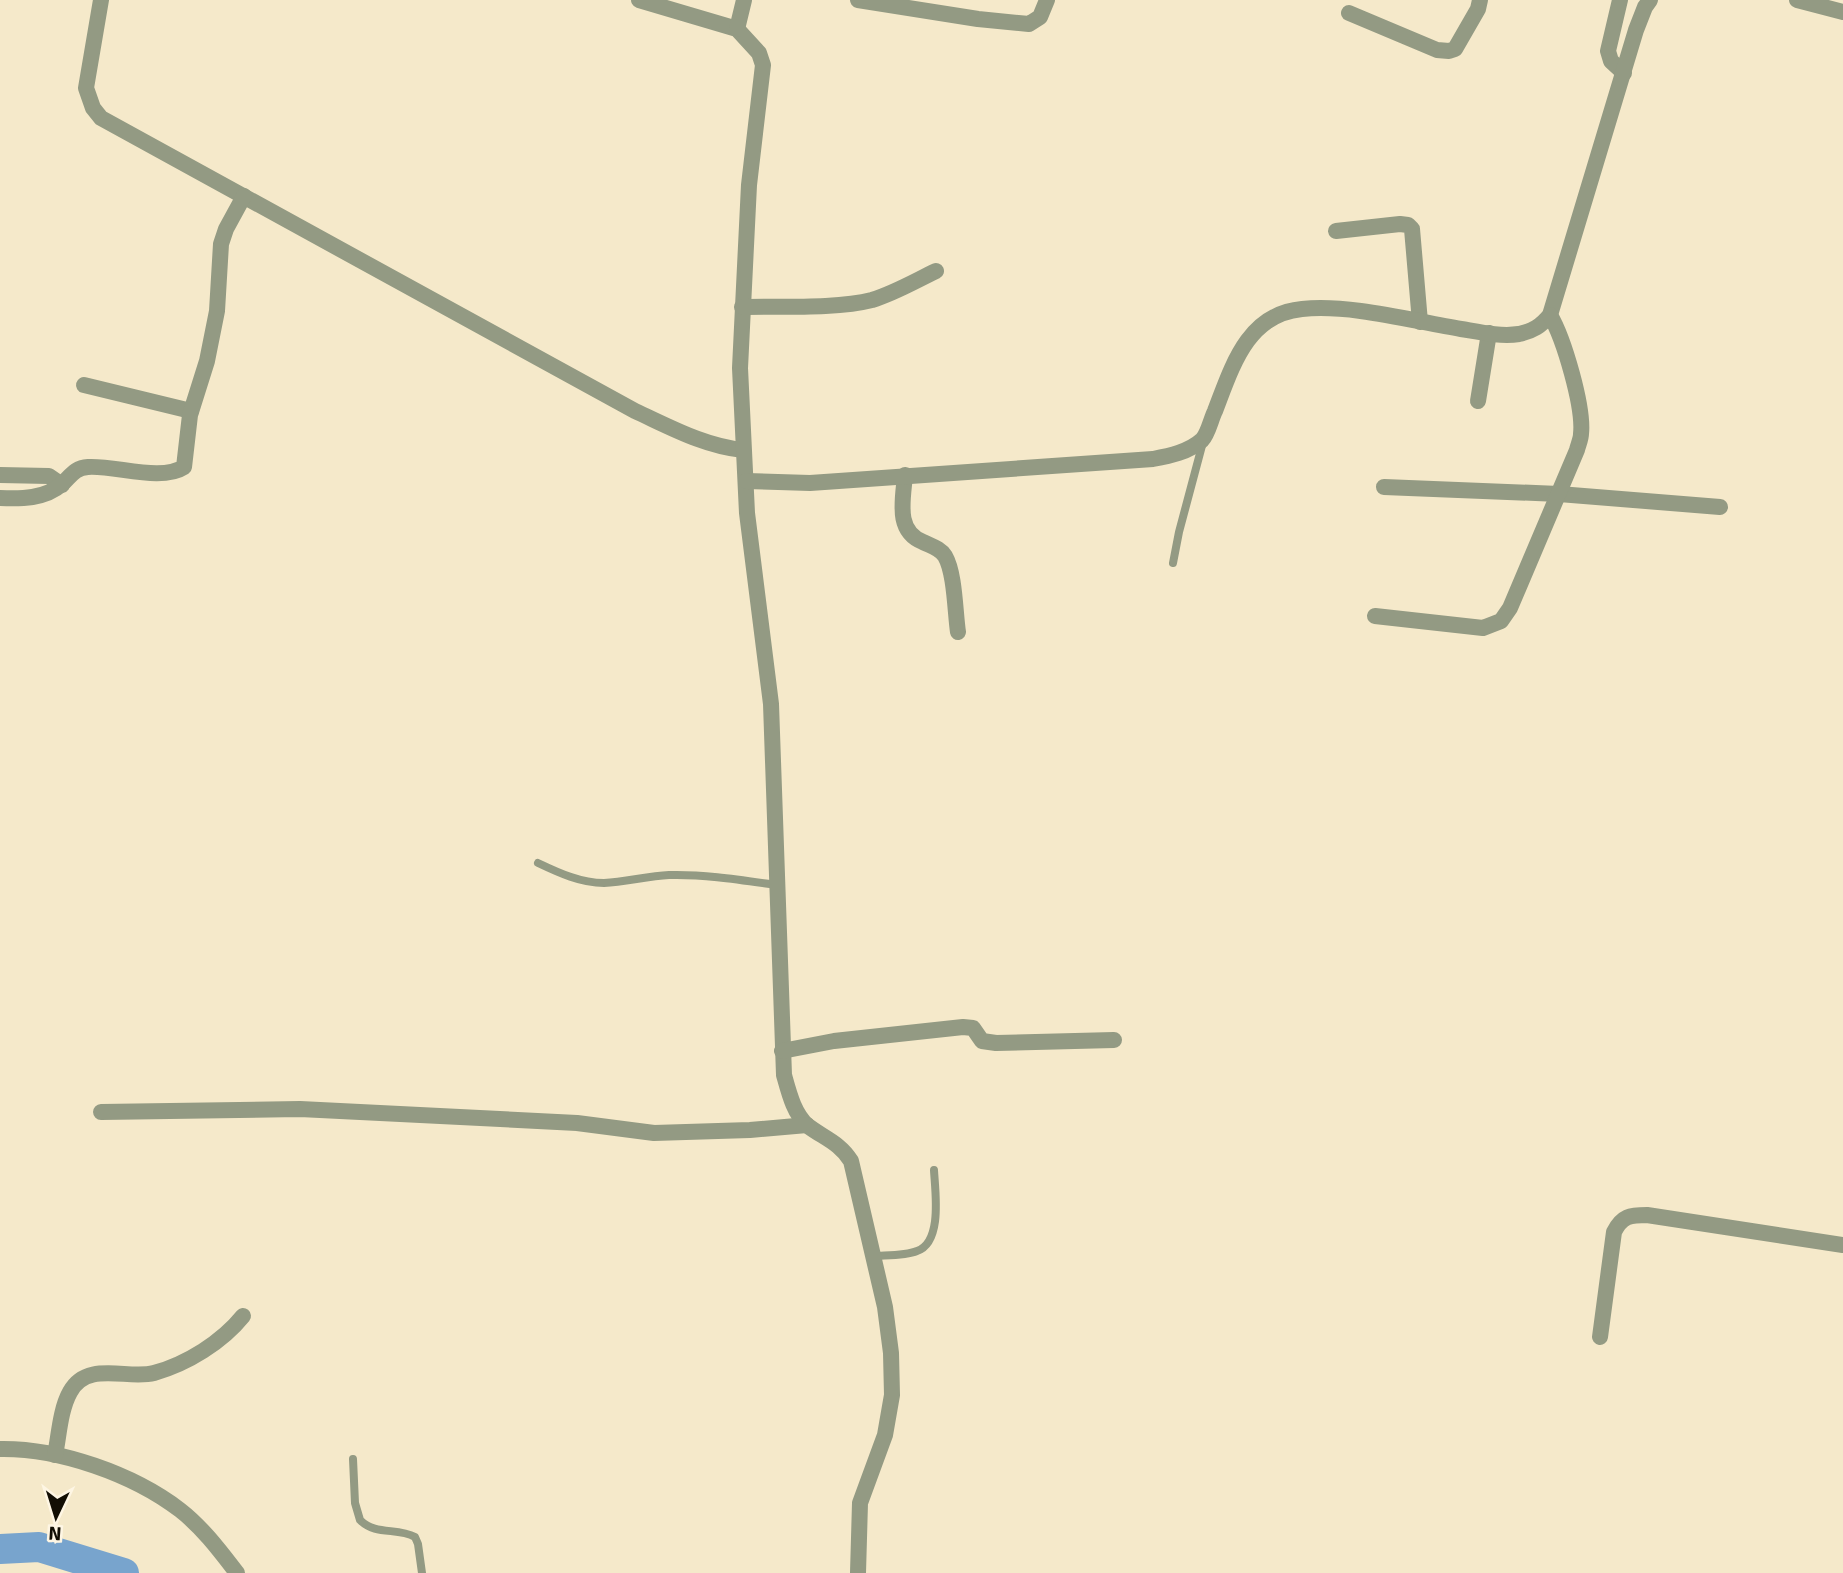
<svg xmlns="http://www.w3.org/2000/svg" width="1843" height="1573" viewBox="0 0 1843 1573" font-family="Signika,sans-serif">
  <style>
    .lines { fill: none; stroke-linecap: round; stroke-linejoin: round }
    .river { stroke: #78a4cd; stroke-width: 30 }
    .service { stroke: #939a83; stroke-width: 8 }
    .minor { stroke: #939a83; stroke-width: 16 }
  </style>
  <rect width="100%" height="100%" fill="#f5e9ca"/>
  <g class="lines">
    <path class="river" d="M0,1549L39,1547L124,1573"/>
    <g class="service">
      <path d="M1173,563L1179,532L1203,442"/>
      <path d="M538,863C559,873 581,883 604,883C626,882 647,876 669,875C704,874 741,880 776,885"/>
      <path d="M873,1256C887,1255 905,1256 917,1251C943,1242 935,1191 934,1170"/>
      <path d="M353,1459L355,1503L360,1520C376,1536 397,1527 415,1537L418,1544L422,1573"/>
    </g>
    <g class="minor">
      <path d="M101,0L86,88L93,108L101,118L635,411C670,427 704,446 743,450"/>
      <path d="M639,0L737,29L759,53L763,65L749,185L740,368L747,513L771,704L784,1075C789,1093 794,1114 808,1126C824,1138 840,1143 851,1161L885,1307L891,1353L892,1395L885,1435L860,1503L858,1573"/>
      <path d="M858,0L978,19L1029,24L1040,17L1047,0"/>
      <path d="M1620,0L1608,51L1611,61L1624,73"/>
      <path d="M1797,0L1843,12"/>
      <path d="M1349,13L1437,50L1449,51L1455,49L1478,9L1480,0"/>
      <path d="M737,29L744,0"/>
      <path d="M1336,231L1400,224L1408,225L1412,229L1420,322"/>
      <path d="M742,307C780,306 837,309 872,300C895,293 915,281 936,271"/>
      <path d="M84,385L191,411"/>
      <path d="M1478,401L1489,333"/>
      <path d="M0,475L49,476L62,485"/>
      <path d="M905,475C903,500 895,531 923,542C931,546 940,548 945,556C955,573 955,612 958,632"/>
      <path d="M746,481L810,483L1153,459C1169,456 1189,452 1202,440C1208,434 1211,419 1215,411C1232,367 1247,314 1302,309C1351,304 1412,321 1461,329C1479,332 1501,337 1519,334C1533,331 1541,326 1550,315L1636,30L1645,7L1650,0"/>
      <path d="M1384,487L1559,494L1720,507"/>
      <path d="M0,498C21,499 45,499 62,484C71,476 74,468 88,467C115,465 161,482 184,467L190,415L207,361L217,311L221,244L226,229L244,196"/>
      <path d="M1375,616L1483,628L1501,621L1510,608L1577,450C1578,445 1581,439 1581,434C1584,407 1564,339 1550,315"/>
      <path d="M782,1051L834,1041L963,1027L973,1028L982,1041L996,1043L1114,1040"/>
      <path d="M101,1112L300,1109L577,1123L654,1133L750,1130L807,1125"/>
      <path d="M1600,1337L1614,1232C1622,1216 1630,1215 1647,1215L1843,1245"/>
      <path d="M0,1449C59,1448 133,1474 180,1510C202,1527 220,1551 237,1573"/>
      <path d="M55,1455C59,1436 60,1410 70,1392C87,1360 128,1380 154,1373C187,1364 222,1342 243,1316"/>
    </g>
  </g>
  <g transform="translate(56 1517) rotate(184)" stroke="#fef6e4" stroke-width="5" paint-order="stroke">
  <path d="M0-5L12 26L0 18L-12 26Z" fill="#120e04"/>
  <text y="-10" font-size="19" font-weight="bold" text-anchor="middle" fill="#120e04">N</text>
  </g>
</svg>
